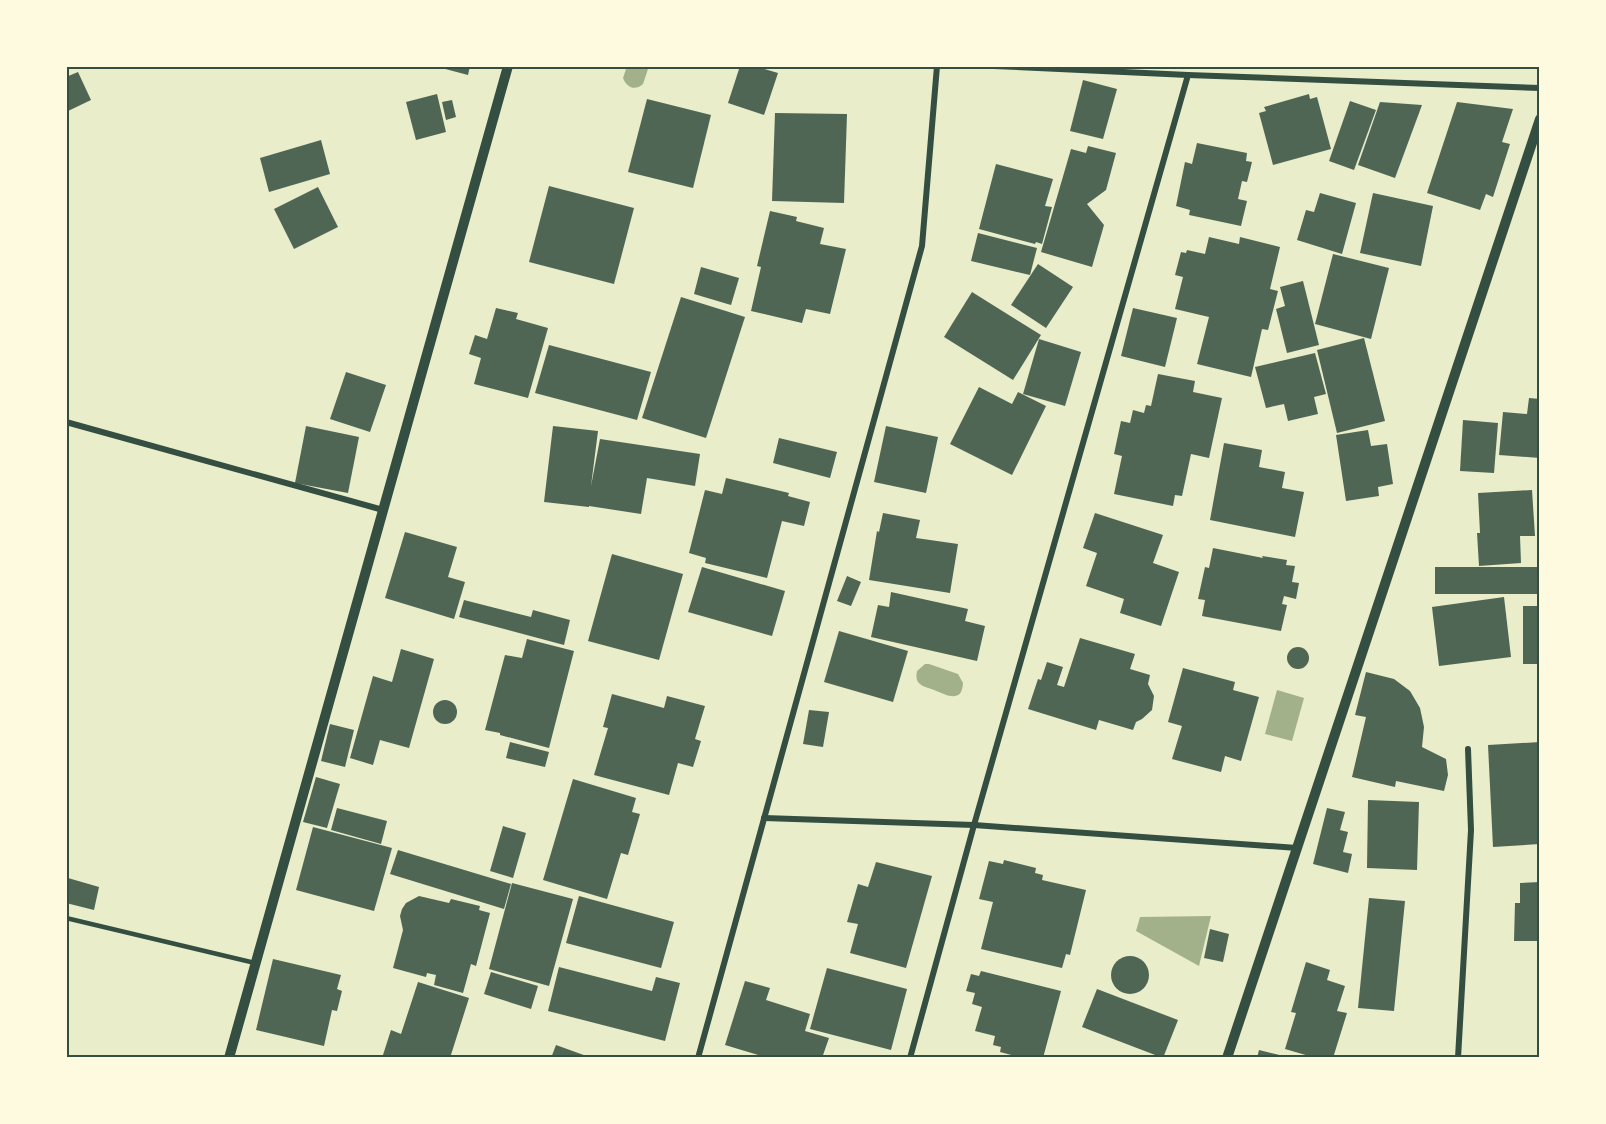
<svg xmlns="http://www.w3.org/2000/svg" width="1606" height="1124" viewBox="0 0 1606 1124" font-family="Helvetica,sans-serif">
  <style>
    .water { fill: #a3b18a }
    .building { fill: #4f6655 }
    .lines { fill: none; stroke-linecap: round; stroke-linejoin: round }
    .service { stroke: #344e41; stroke-width: 4.5 }
    .minor { stroke: #344e41; stroke-width: 6 }
    .tertiary { stroke: #344e41; stroke-width: 10 }
    .neatline { fill: none; stroke: #344e41; stroke-width: 2 }
  </style>
  <rect width="100%" height="100%" fill="#e9edc9"/>
  <g class="water">
    <path d="M627,66H649L643,84C635,91 627,88 623,78Z"/>
    <path d="M925,664H929L958,674L963,683C962,704 946,695 934,690C930,688 923,687 920,684C916,681 916,676 917,671Z"/>
    <path d="M1277,690L1304,698L1292,741L1265,734Z"/>
    <path d="M1211,916L1199,966L1136,931L1140,917Z"/>
  </g>
  <g class="building">
    <path d="M434,66H470L468,75Z"/>
    <path d="M740,66H755L778,73L764,115L728,103Z"/>
    <path d="M78,72L91,100L66,112V77Z"/>
    <path d="M1083,80L1117,89L1103,139L1070,131Z"/>
    <path d="M437,94L446,132L416,140L406,102Z"/>
    <path d="M1309,94L1310,99L1317,97L1331,149L1273,165L1259,113L1266,111L1264,107Z"/>
    <path d="M647,99L711,115L693,188L628,172Z"/>
    <path d="M452,100L456,117L446,120L442,102Z"/>
    <path d="M1350,101L1376,110L1354,170L1329,161Z"/>
    <path d="M1380,102L1422,105L1395,178L1358,165Z"/>
    <path d="M1457,102L1513,109L1502,142L1510,144L1493,197L1486,194L1480,210L1427,193Z"/>
    <path d="M775,113L847,114L844,203L772,201Z"/>
    <path d="M321,140L330,174L269,192L260,158Z"/>
    <path d="M1197,143L1247,153L1246,161L1252,162L1247,182L1242,181L1238,199L1247,201L1241,226L1189,215L1190,210L1176,206L1185,162L1192,164Z"/>
    <path d="M1088,146L1116,153L1106,190L1087,204L1104,225L1092,267L1041,252L1071,149L1086,153Z"/>
    <path d="M996,164L1053,179L1045,206L1052,207L1042,244L1036,242L1035,244L979,229Z"/>
    <path d="M549,186L634,208L614,284L529,262Z"/>
    <path d="M318,187L338,227L294,249L274,209Z"/>
    <path d="M1320,193L1356,203L1342,254L1297,240L1306,210L1314,212Z"/>
    <path d="M1373,193L1433,206L1421,266L1360,253Z"/>
    <path d="M770,211L797,217L796,221L824,228L820,244L846,249L830,314L806,309L802,323L751,311L761,267L757,266Z"/>
    <path d="M978,233L1037,248L1030,275L971,261Z"/>
    <path d="M1209,237L1239,244L1240,237L1280,247L1270,289L1278,291L1268,330L1262,329L1251,377L1197,364L1209,317L1175,309L1183,277L1175,275L1181,252L1186,253L1187,250L1205,254Z"/>
    <path d="M1333,254L1389,268L1371,339L1315,324Z"/>
    <path d="M1038,264L1073,287L1046,328L1011,305Z"/>
    <path d="M701,267L739,278L731,305L694,294Z"/>
    <path d="M1303,281L1319,345L1287,353L1276,309L1285,306L1280,287Z"/>
    <path d="M972,292L1041,335L1013,380L944,337Z"/>
    <path d="M681,297L745,317L706,438L642,418Z"/>
    <path d="M496,308L518,313L516,319L548,328L528,398L474,384L481,358L469,354L475,335L487,339Z"/>
    <path d="M1133,308L1177,318L1165,367L1121,356Z"/>
    <path d="M1364,338L1385,421L1337,433L1317,350Z"/>
    <path d="M1039,339L1081,352L1065,406L1023,394Z"/>
    <path d="M549,345L651,372L637,420L535,393Z"/>
    <path d="M1315,353L1326,394L1314,397L1318,414L1288,421L1284,404L1266,408L1255,367Z"/>
    <path d="M346,372L386,385L370,432L330,419Z"/>
    <path d="M1158,374L1195,381L1193,392L1222,398L1209,458L1191,454L1182,496L1175,495L1173,506L1114,494L1122,456L1114,454L1121,421L1130,423L1133,410L1144,413L1146,405L1151,406Z"/>
    <path d="M979,387L1012,404L1018,392L1046,406L1012,475L950,444Z"/>
    <path d="M1529,398L1540,399V458L1499,455L1503,412L1527,414Z"/>
    <path d="M1463,420L1498,423L1494,473L1460,471Z"/>
    <path d="M306,426L359,437L348,493L295,483Z"/>
    <path d="M553,426L598,431L591,486L600,439L700,454L695,486L647,478L641,514L589,506V507L544,502Z"/>
    <path d="M886,426L938,437L926,493L874,482Z"/>
    <path d="M1368,430L1371,446L1387,444L1393,484L1378,487L1379,496L1346,501L1336,435Z"/>
    <path d="M779,438L837,452L830,478L773,463Z"/>
    <path d="M1224,443L1262,450L1259,467L1285,472L1282,488L1304,492L1295,537L1210,520Z"/>
    <path d="M726,478L789,493L788,496L810,502L804,526L782,521L767,578L705,563L706,558L689,553L705,490L722,494Z"/>
    <path d="M1532,490L1535,536H1520L1521,563L1479,566L1477,533H1480L1478,493Z"/>
    <path d="M883,513L920,520L916,538L958,544L950,593L869,580L877,531L879,532Z"/>
    <path d="M1095,513L1163,535L1153,563L1179,572L1161,626L1120,613L1124,599L1086,586L1097,553L1083,548Z"/>
    <path d="M405,532L457,547L448,577L465,582L454,619L385,598Z"/>
    <path d="M1213,548L1263,558L1262,556L1287,560L1286,565L1295,566L1292,582L1299,583L1296,599L1284,596L1282,604L1287,605L1281,631L1202,616L1205,600L1198,599L1205,567L1209,568Z"/>
    <path d="M612,554L683,574L659,660L588,641Z"/>
    <path d="M702,567L785,591L772,636L688,612Z"/>
    <rect x="1435" y="567" width="105" height="27"/>
    <path d="M847,576L861,582L851,606L837,601Z"/>
    <path d="M891,592L968,609L965,621L985,626L977,661L871,637L878,605L889,607Z"/>
    <path d="M1504,597L1511,657L1439,666L1432,607Z"/>
    <path d="M464,600L531,617L533,610L570,620L564,645L459,617Z"/>
    <rect x="1523" y="606" width="17" height="58"/>
    <path d="M839,631L908,651L893,702L824,682Z"/>
    <path d="M1080,638L1135,654L1130,669L1150,675L1148,684L1154,696L1152,710L1142,719L1136,722L1133,730L1099,720L1096,730L1028,709L1038,679L1041,680L1047,662L1063,667L1057,685L1064,687Z"/>
    <path d="M527,639L574,651L549,748L500,735V733L485,730L505,655L522,658Z"/>
    <circle cx="1298" cy="658" r="11"/>
    <path d="M401,649L434,659L409,748L380,740L373,765L350,758L373,676L392,682Z"/>
    <path d="M1183,668L1235,682L1233,690L1259,697L1241,761L1225,756L1221,772L1172,759L1182,726L1168,722Z"/>
    <path d="M1366,672L1394,679L1410,691L1420,708L1424,727L1422,747L1446,759L1448,775L1444,791L1396,781L1395,787L1352,777L1366,717L1355,715Z"/>
    <path d="M612,694L664,708L667,696L705,706L695,739L701,741L693,767L678,763L669,795L594,775L608,728L603,727Z"/>
    <circle cx="445" cy="712" r="12"/>
    <path d="M809,710L829,712L823,747L803,744Z"/>
    <path d="M330,724L354,730L345,767L321,761Z"/>
    <path d="M510,742L549,752L545,767L506,758Z"/>
    <path d="M1540,742V844L1493,847L1488,745Z"/>
    <path d="M316,777L340,784L327,828L303,822Z"/>
    <path d="M573,779L636,798L632,812L640,814L628,855L621,853L607,899L543,880Z"/>
    <path d="M1368,800L1419,802L1417,870L1367,868Z"/>
    <path d="M337,808L387,821L381,844L331,830Z"/>
    <path d="M1327,808L1345,812L1340,830L1348,832L1343,852L1352,854L1348,873L1313,864Z"/>
    <path d="M503,826L526,833L513,878L490,871Z"/>
    <path d="M313,827L392,848L374,911L296,890Z"/>
    <path d="M398,850L511,884L504,909L390,874Z"/>
    <path d="M1004,860L1036,868L1035,873L1043,875L1042,880L1086,890L1070,955L1066,954L1062,968L981,949L993,902L979,899L989,861L1003,864Z"/>
    <path d="M876,862L932,876L906,968L850,953L858,924L847,922L858,884L868,887Z"/>
    <path d="M68,878L99,887L94,910L66,903Z"/>
    <path d="M1540,882V941H1514L1515,903H1520V883Z"/>
    <path d="M512,883L573,899L549,986L489,969Z"/>
    <path d="M419,896L449,903L451,899L480,906L479,910L490,913L476,966L471,964L463,993L434,985L436,975L427,973L426,977L393,968L403,930L400,916L402,909L406,903Z"/>
    <path d="M579,896L674,922L661,968L566,943Z"/>
    <path d="M1369,898L1405,901L1394,1011L1358,1008Z"/>
    <path d="M1210,929L1229,934L1223,962L1204,958Z"/>
    <circle cx="1130" cy="975" r="19"/>
    <path d="M273,959L341,975L337,989L342,991L337,1011L332,1010L324,1046L256,1030Z"/>
    <path d="M1306,962L1330,970L1327,980L1345,986L1337,1011L1347,1013L1333,1058H1316L1285,1049L1296,1013L1291,1012Z"/>
    <path d="M559,967L652,991L656,977L680,983L665,1041L548,1011Z"/>
    <path d="M827,968L907,989L891,1050L810,1029Z"/>
    <path d="M981,971L1061,991L1043,1058H1023L1000,1052L1001,1047L993,1045L995,1036L975,1031L982,1007L972,1004L975,993L966,991L971,974L979,976Z"/>
    <path d="M491,972L538,986L531,1009L484,994Z"/>
    <path d="M745,981L770,988L766,1000L810,1014L805,1031L829,1038L822,1058H768L725,1045Z"/>
    <path d="M418,982L469,998L450,1058H382L391,1030L401,1034Z"/>
    <path d="M1097,989L1178,1020L1163,1058L1082,1027Z"/>
    <path d="M556,1045L592,1058H551Z"/>
    <path d="M1259,1050L1288,1057L1287,1058H1257Z"/>
  </g>
  <g class="lines">
    <path class="service" d="M66,918L255,963"/>
    <g class="minor">
      <path d="M994,66L1188,75L1540,88"/>
      <path d="M66,422L383,510"/>
      <path d="M764,818L974,825L1297,848"/>
      <path d="M698,1058L922,246L937,66"/>
      <path d="M910,1058L974,825L1188,75"/>
      <path d="M1458,1058L1471,830L1468,749"/>
    </g>
    <g class="tertiary">
      <path d="M229,1058L508,66"/>
      <path d="M1227,1058L1540,119"/>
    </g>
  </g>
  <rect width="1606" height="1124" fill="none" stroke="#fefae0" stroke-width="135"/>
  <rect x="68" y="68" width="1470" height="988" class="neatline"/>
</svg>
